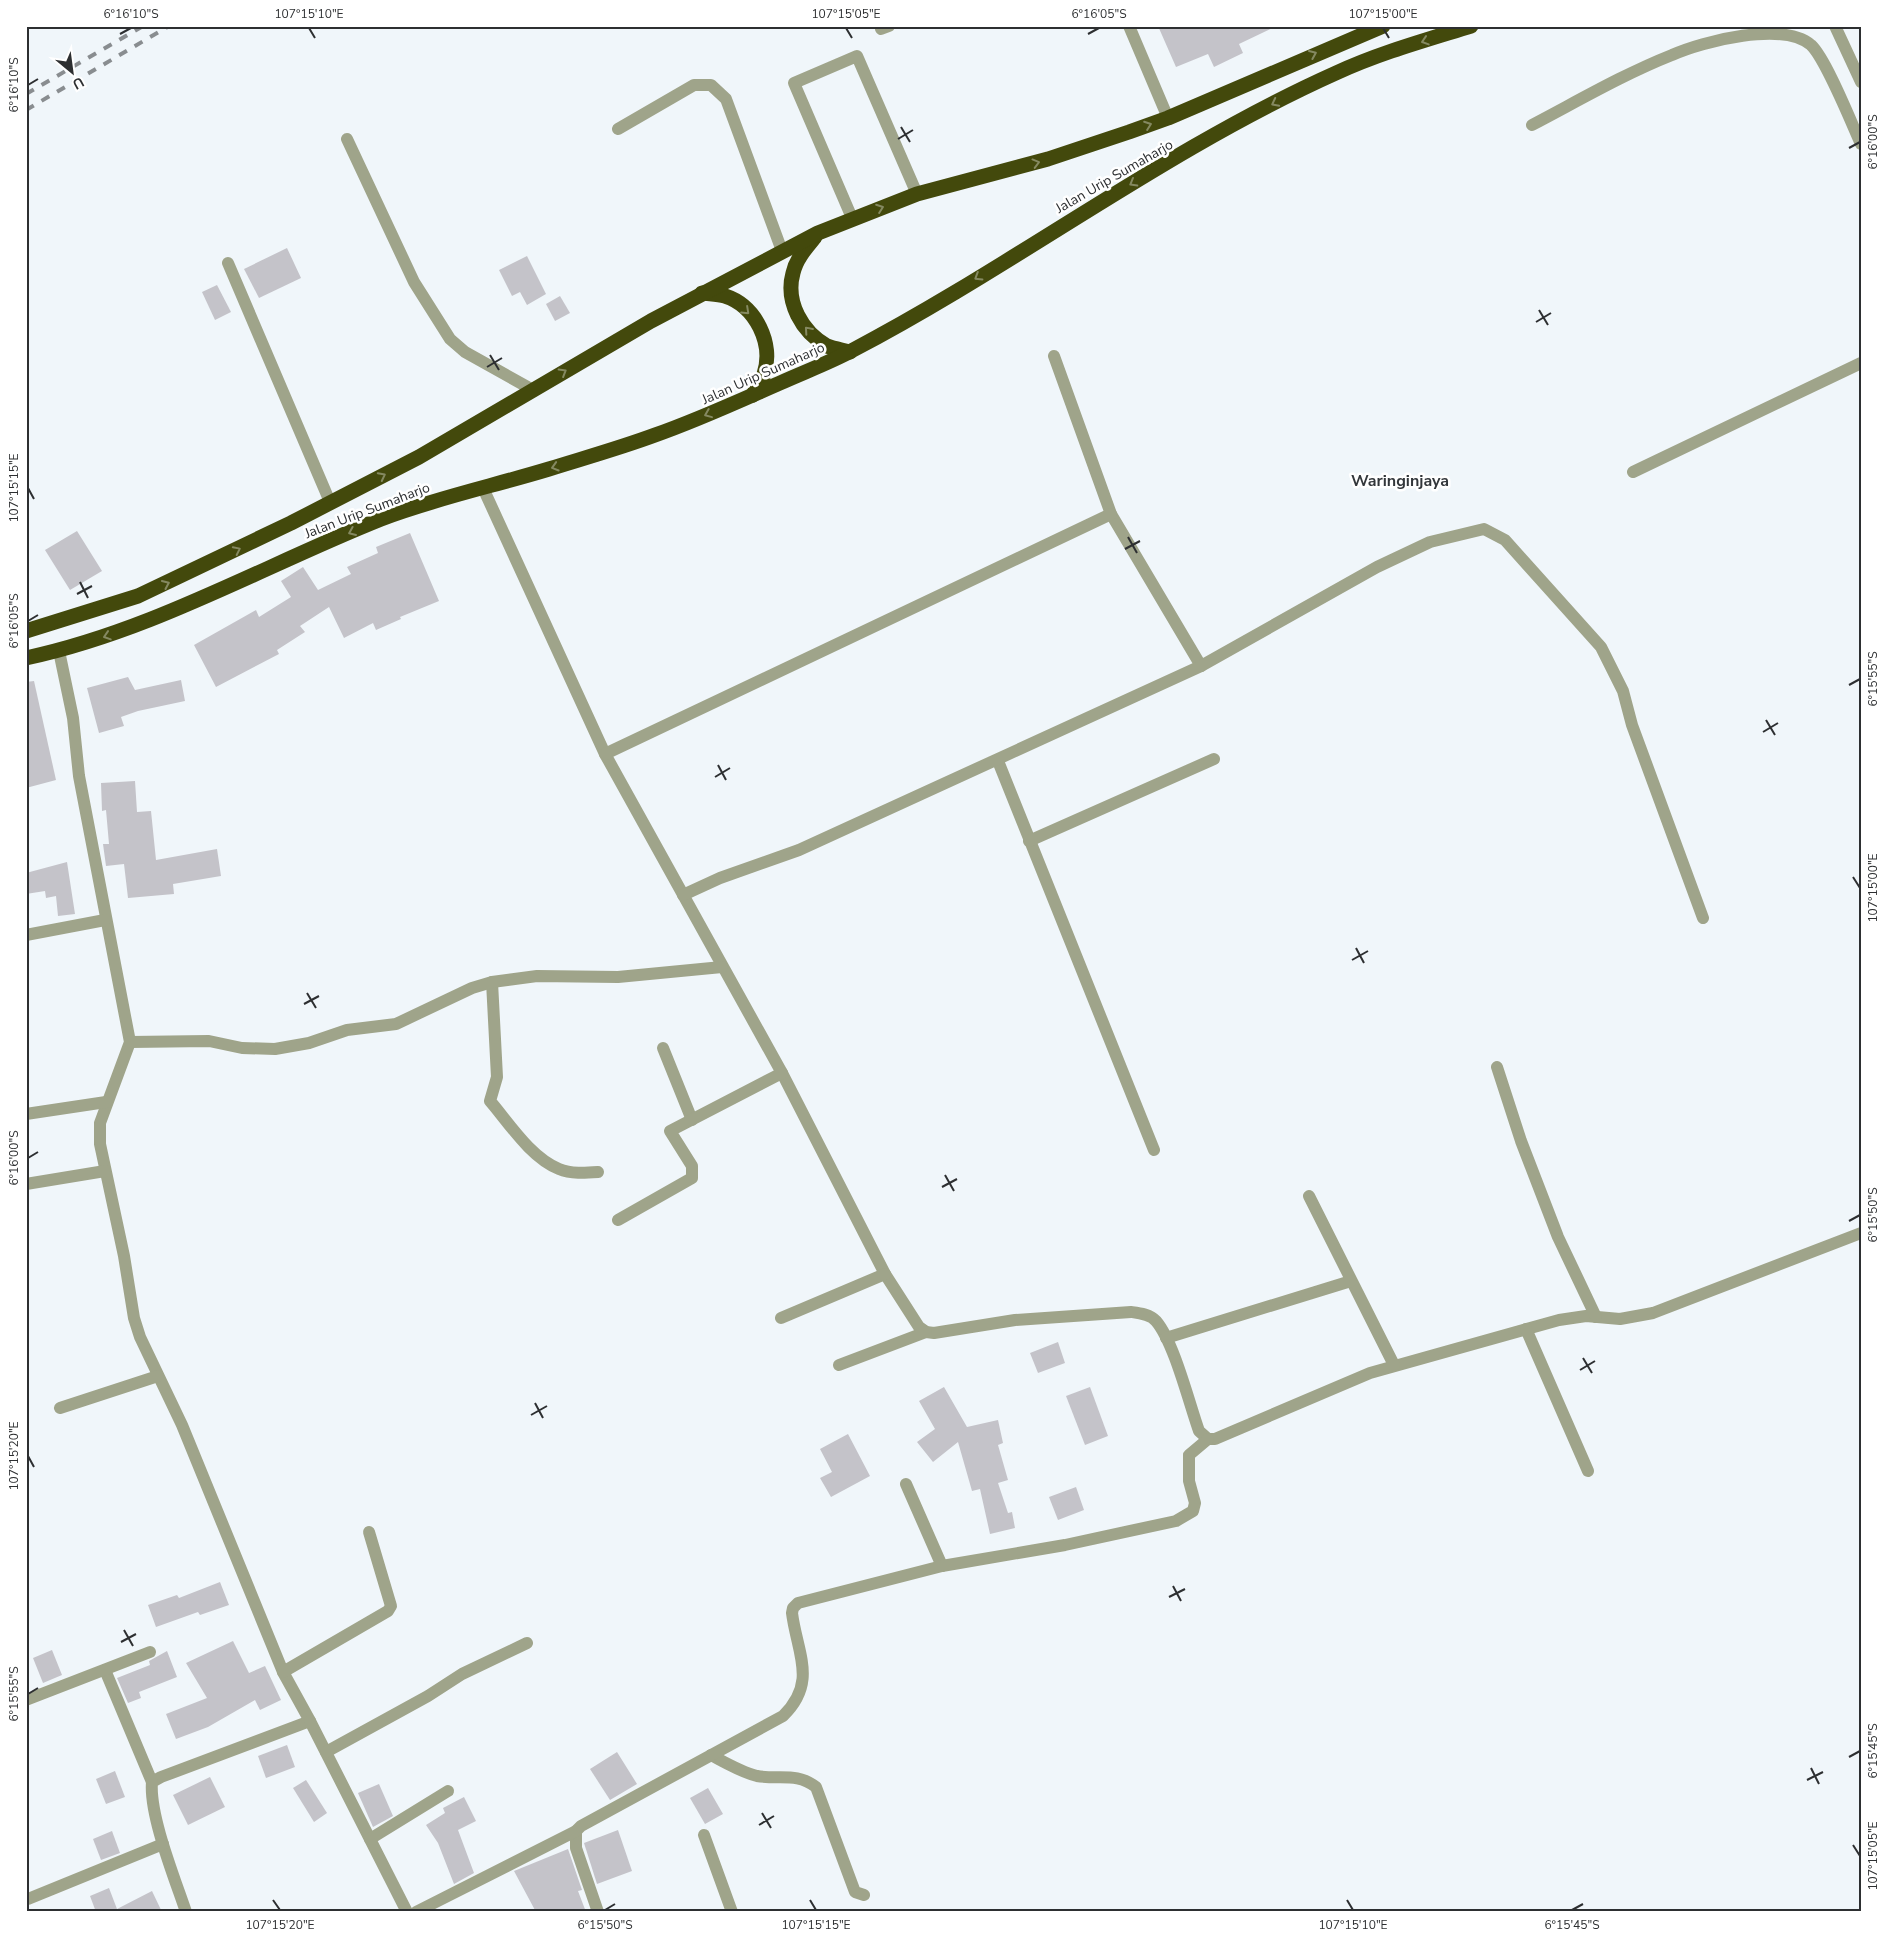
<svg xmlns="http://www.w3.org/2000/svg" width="1887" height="1938" viewBox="0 0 1887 1938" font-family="'Nunito Sans',sans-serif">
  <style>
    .building { fill: #c4c3c9 }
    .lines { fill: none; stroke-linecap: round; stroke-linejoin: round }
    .minor { stroke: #9fa48a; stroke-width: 12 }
    .highway { stroke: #43490c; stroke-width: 15 }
    .rail { stroke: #898d90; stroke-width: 4; stroke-dasharray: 9 9; stroke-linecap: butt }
    .oneway { stroke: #858961 }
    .ticks { fill: none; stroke: #2d2f31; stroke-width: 2 }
    .labels { text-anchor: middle; stroke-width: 5; stroke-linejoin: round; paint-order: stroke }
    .street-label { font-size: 14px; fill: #2d2f31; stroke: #fff }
    .quarter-label { font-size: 16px; font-weight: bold; fill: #33373b; stroke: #fff }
    .neatline { fill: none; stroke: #2d2f31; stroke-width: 2 }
    .ticks-label { font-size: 12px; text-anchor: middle; fill: #2d2f31 }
  </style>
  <rect width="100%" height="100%" fill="#f0f6fa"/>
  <g class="building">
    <path d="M1158,26H1277L1239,44L1243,53L1214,67L1208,54L1176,67Z"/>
    <path d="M287,248L301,278L259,298L244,269Z"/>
    <path d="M527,256L546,294L527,305L520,292L512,296L499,270Z"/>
    <path d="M217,285L231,312L215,320L202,292Z"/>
    <path d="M560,296L570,313L555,321L546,304Z"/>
    <path d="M77,531L102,571L70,590L45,550Z"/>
    <path d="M410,533L439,601L400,617L401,619L376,630L373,623L344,638L329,607L300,626L305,632L277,650L279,654L216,687L194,645L256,610L259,617L291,597L281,581L303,567L318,590L351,574L347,567L378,553L376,547Z"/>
    <path d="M128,677L135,690L181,680L185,701L138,711L121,717L124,726L99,733L87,688Z"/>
    <path d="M34,681L56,780L26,788V682Z"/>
    <path d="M135,781L137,812L151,811L156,860L217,849L221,876L173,884L174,894L128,898L124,864L106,866L103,844H109L106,810L102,811L101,783Z"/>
    <path d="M67,862L75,914L58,916L56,896L46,898L45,891L26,894V873Z"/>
    <path d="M1058,1342L1065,1363L1038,1373L1030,1353Z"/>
    <path d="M944,1387L967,1427L998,1420L1003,1443L998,1445L1008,1480L998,1483L1008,1513L1012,1512L1015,1528L990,1534L980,1489L972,1491L958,1442L933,1462L917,1442L935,1429L919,1401Z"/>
    <path d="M1090,1387L1108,1436L1085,1445L1066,1396Z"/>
    <path d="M848,1434L870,1476L831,1497L820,1478L832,1472L820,1449Z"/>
    <path d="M1076,1487L1084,1510L1058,1520L1049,1497Z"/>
    <path d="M220,1582L229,1605L200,1615L198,1612L156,1627L148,1605L177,1595L179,1598Z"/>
    <path d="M233,1641L249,1673L265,1666L281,1700L260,1710L255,1700L208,1727L176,1739L166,1714L207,1698L186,1663Z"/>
    <path d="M52,1650L62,1675L43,1683L33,1658Z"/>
    <path d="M167,1651L177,1677L139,1692L141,1698L128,1703L117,1678L150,1665L149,1661Z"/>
    <path d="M287,1745L295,1767L266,1778L258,1756Z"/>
    <path d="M617,1752L637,1784L610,1800L590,1769Z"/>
    <path d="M115,1771L125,1797L106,1804L96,1779Z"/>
    <path d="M210,1777L225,1807L188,1825L173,1795Z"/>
    <path d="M306,1780L327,1813L314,1822L293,1788Z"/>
    <path d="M379,1784L393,1816L373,1827L358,1793Z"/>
    <path d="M708,1788L723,1814L705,1824L690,1798Z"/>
    <path d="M464,1797L476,1821L458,1830L474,1873L454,1884L438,1843L426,1825L445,1813L443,1808Z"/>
    <path d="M618,1830L632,1871L597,1884L584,1843Z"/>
    <path d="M112,1831L120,1853L101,1860L93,1839Z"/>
    <path d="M568,1849L582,1890L578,1891L586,1912H536L514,1871Z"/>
    <path d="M109,1888L117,1909L152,1891L162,1912H96L90,1896Z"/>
  </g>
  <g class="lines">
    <g class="minor">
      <path d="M1129,26L1168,118"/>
      <path d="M1835,26L1861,82"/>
      <path d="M881,29L889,26"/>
      <path d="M1532,125C1578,101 1624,74 1672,55C1703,41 1783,21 1811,45C1826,59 1851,122 1861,144"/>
      <path d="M618,129L694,85H711L726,99L782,251"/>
      <path d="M347,139L414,282L450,339L465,352L533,390"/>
      <path d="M852,218L794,83L857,56L917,194"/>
      <path d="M228,263L330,502"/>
      <path d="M1054,356L1111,514L1201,666"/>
      <path d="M1633,472L1861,363"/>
      <path d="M483,488L605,754L782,1073L885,1274L919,1327L926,1332L934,1333L1015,1320L1131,1312C1139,1313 1150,1314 1156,1321C1174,1342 1189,1403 1199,1431L1208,1439H1215L1370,1373L1559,1320L1586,1316L1620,1319L1653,1313L1861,1233"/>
      <path d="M59,651L73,718L79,776L130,1042L100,1123V1144L124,1256L134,1318L140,1337L182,1425L283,1672L310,1721L161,1777L152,1782C149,1815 175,1879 186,1912"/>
      <path d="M605,754L1111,514"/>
      <path d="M998,761L1154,1150"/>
      <path d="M1029,841L1214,759"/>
      <path d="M683,895L720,878L799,850L1201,666L1377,567L1430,542L1484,529L1505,540L1601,647L1623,691L1632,725L1703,918"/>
      <path d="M26,935L105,920"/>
      <path d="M492,982L497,1077L490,1101C509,1123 530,1157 559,1169C571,1174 585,1173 598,1172"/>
      <path d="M130,1042L209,1041L242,1048L275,1049L309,1043L347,1030L396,1024L472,988L492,982L537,976L618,977L722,967"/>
      <path d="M663,1048L692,1120"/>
      <path d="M1497,1067L1521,1141L1558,1237L1596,1317"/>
      <path d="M26,1114L106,1102"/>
      <path d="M26,1184L105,1171"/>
      <path d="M1309,1196L1394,1365"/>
      <path d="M618,1220L692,1178V1166L670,1131L782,1073"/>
      <path d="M781,1318L885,1274"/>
      <path d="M1526,1329L1588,1471"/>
      <path d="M1166,1338L1351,1281"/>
      <path d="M839,1365L926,1332"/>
      <path d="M60,1408L158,1376"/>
      <path d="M906,1484L942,1566"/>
      <path d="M105,1670L152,1782"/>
      <path d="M283,1672L388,1611L391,1606L369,1532"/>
      <path d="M26,1700L150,1652"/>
      <path d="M310,1721L407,1912"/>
      <path d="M326,1752L428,1696L462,1674L527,1643"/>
      <path d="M711,1755C726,1763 741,1772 757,1776C780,1780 796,1772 816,1787L855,1892L864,1895"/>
      <path d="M576,1831V1848L598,1912"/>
      <path d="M704,1835L732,1912"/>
      <path d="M370,1839L448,1791"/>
      <path d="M28,1899L163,1844"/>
      <path d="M416,1912L576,1831L581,1826L783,1716C818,1682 797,1653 792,1613L793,1608L798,1603L942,1566L1065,1545L1176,1521L1193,1511L1195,1503L1189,1481V1455L1208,1439"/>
    </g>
    <g class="highway">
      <path d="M815,237C806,248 796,259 793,273C785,302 802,332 827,346C834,349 843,350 850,352"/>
      <path d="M702,293C710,294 718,294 725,296C756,306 774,344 764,374C762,381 756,388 753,395"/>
      <path d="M26,631L138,596L291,523L419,457L651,321L818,233L917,194L1048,159L1129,132L1168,118L1383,26"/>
      <path d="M26,658C152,631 263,566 381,519C436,498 493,486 549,469C584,458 620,448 655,435C698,420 739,401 780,383C804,372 829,363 853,350C1017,264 1166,149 1336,73C1379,53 1426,40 1471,26"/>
    </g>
    <g class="rail">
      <path d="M26,94L143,26"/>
      <path d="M26,110L169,26"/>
    </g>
  </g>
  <defs><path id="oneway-chevron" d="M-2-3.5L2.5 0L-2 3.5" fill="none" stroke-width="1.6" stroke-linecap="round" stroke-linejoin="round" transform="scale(1.25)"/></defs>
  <g class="oneway">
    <use href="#oneway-chevron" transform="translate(1425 41) rotate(162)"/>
    <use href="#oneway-chevron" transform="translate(1313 54) rotate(-23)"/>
    <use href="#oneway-chevron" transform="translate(1275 103) rotate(153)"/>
    <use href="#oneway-chevron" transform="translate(1148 125) rotate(-20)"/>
    <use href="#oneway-chevron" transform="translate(1036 163) rotate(-15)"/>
    <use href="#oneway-chevron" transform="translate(1133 183) rotate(150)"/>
    <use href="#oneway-chevron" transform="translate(880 208) rotate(-20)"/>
    <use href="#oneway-chevron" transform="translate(978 277) rotate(148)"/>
    <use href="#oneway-chevron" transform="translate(746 311) rotate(43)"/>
    <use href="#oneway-chevron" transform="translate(808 330) rotate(-131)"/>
    <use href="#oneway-chevron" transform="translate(563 372) rotate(-31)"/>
    <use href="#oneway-chevron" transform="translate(708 414) rotate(158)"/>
    <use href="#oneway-chevron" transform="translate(555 467) rotate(163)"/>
    <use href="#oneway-chevron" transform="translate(382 476) rotate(-27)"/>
    <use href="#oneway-chevron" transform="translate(352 532) rotate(157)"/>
    <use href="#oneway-chevron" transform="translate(237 550) rotate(-26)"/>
    <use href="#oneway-chevron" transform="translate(166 584) rotate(-24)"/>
    <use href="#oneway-chevron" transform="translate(107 636) rotate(162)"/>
  </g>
  <path class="ticks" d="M309,28L315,38M846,28L852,38M1383,28L1389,38M120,34L131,28M1088,34L1099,28M28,85L38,79M901,127L910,142M898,139L913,130M1849,148L1860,142M1539,310L1548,325M1536,322L1551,313M490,355L499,370M487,367L502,358M28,488L34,499M1128,537L1137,553M1125,549L1140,541M80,582L88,598M77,594L92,586M28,621L38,615M1849,685L1860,679M1766,720L1775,735M1763,732L1778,723M718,765L726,780M715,777L730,768M1853,877L1860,888M1356,948L1364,963M1352,960L1368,951M307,993L316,1008M304,1004L319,996M28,1158L38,1152M945,1175L954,1191M942,1187L957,1179M1849,1221L1860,1215M1583,1358L1592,1373M1580,1370L1595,1361M535,1403L543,1418M531,1415L547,1406M28,1456L34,1467M1173,1586L1181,1601M1169,1597L1185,1589M124,1630L133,1646M121,1642L136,1634M28,1694L38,1688M1849,1757L1860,1751M1811,1768L1819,1784M1807,1780L1823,1772M762,1813L771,1828M759,1825L774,1816M1853,1845L1860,1856M273,1900L280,1910M810,1900L816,1910M1347,1900L1353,1910M605,1910L615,1904M1572,1910L1583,1904"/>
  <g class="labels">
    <g class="street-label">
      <text transform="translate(1114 176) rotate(-30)" y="5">Jalan Urip Sumaharjo</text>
      <text transform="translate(763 373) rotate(-24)" y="5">Jalan Urip Sumaharjo</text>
      <text transform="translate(367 510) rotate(-21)" y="5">Jalan Urip Sumaharjo</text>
    </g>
    <g class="quarter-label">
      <text x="1400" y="486">Waringinjaya</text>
    </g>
  </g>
  <rect width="1887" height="1938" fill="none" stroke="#ffffff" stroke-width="55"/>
  <g transform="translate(72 72) rotate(151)" stroke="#ffffff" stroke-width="4" paint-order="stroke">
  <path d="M0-4L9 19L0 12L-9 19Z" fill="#2d2f31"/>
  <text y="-8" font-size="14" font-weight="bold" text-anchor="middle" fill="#2d2f31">U</text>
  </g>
  <rect x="28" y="28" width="1832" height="1882" class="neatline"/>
  <g class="ticks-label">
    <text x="131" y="18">6°16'10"S</text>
    <text x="309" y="18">107°15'10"E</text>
    <text x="846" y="18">107°15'05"E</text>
    <text x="1099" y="18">6°16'05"S</text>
    <text x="1383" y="18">107°15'00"E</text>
    <text transform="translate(14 85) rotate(-90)" y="4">6°16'10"S</text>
    <text transform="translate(1873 142) rotate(-90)" y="4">6°16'00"S</text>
    <text transform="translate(14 488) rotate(-90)" y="4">107°15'15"E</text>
    <text transform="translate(14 621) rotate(-90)" y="4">6°16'05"S</text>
    <text transform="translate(1873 679) rotate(-90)" y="4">6°15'55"S</text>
    <text transform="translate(1873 888) rotate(-90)" y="4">107°15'00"E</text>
    <text transform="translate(14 1158) rotate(-90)" y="4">6°16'00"S</text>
    <text transform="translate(1873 1215) rotate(-90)" y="4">6°15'50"S</text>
    <text transform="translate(14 1456) rotate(-90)" y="4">107°15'20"E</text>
    <text transform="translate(14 1694) rotate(-90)" y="4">6°15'55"S</text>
    <text transform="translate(1873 1751) rotate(-90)" y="4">6°15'45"S</text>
    <text transform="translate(1873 1856) rotate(-90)" y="4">107°15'05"E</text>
    <text x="280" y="1929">107°15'20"E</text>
    <text x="605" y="1929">6°15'50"S</text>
    <text x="816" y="1929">107°15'15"E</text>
    <text x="1353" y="1929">107°15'10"E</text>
    <text x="1572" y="1929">6°15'45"S</text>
  </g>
</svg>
